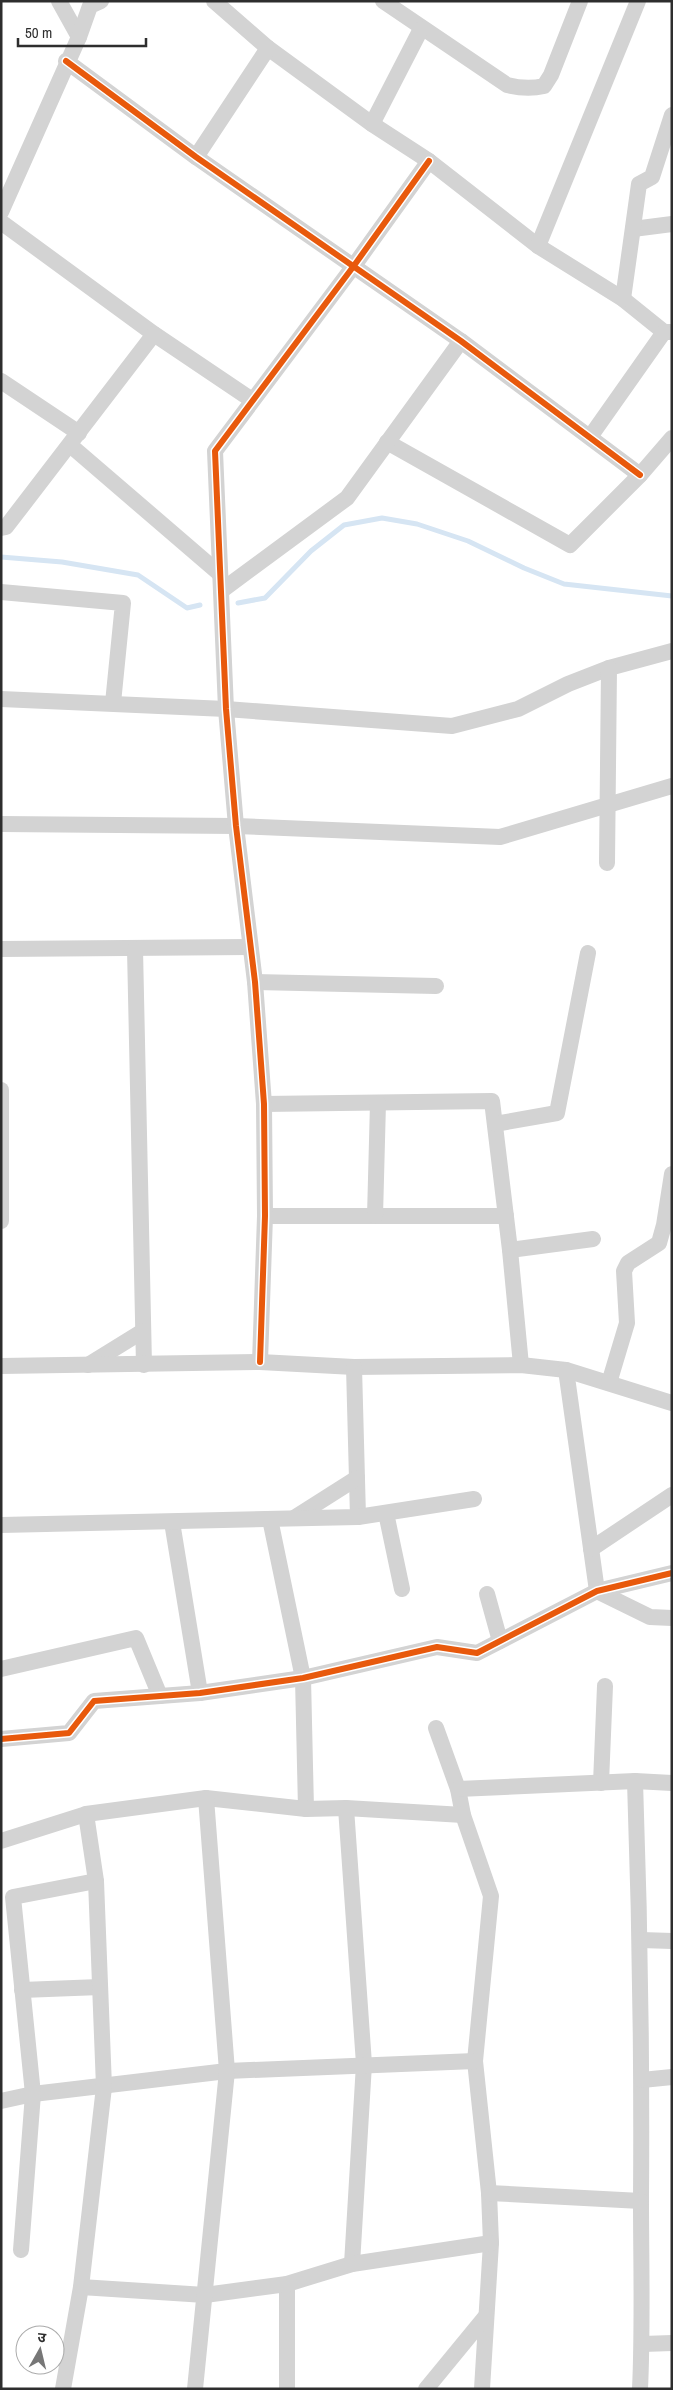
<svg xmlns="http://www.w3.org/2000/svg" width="673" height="2390" viewBox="0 0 673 2390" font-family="'Archivo Narrow','Noto Sans Devanagari',sans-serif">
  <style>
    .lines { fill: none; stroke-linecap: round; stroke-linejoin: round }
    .stream { stroke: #d6e5f3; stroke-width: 5 }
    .minor { stroke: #d3d3d3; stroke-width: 16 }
    .cycleway-casing { stroke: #fff; stroke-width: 9 }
    .cycleway { stroke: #e8590c; stroke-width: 6 }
  </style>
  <rect width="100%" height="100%" fill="#fff"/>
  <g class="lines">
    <g class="stream">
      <path d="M1,557L62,562L138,575L187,608L200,605"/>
      <path d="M238,603L265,598L311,551L344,525L382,518L417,524L468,541L524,568L564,584L672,596"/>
    </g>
    <g class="minor">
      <path d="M59,1L79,37"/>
      <path d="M214,1L268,48L372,124L429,161L538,246L623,299L664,332H672"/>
      <path d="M383,1L507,85C519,88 531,89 544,86L551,75L580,1"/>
      <path d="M66,61L196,157L461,341L640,475"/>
      <path d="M372,124L421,29"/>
      <path d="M196,157L268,48"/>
      <path d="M1,212L79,37L90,6L101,1"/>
      <path d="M1,222L154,334L252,400"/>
      <path d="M633,229L672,224"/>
      <path d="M538,246L638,1"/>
      <path d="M623,299L639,184L652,177L672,115"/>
      <path d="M1,381L79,433"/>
      <path d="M590,437L664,332"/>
      <path d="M387,442L570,545L640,475L672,438"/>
      <path d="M70,445L220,574"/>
      <path d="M1,528L6,527L154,334"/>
      <path d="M221,591L347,498L461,341"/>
      <path d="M1,592L123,603L113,703"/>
      <path d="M1,699L226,709L452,726L518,709L568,684L609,668L672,651"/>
      <path d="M1,824L236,826L500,837L672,786"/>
      <path d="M607,863L609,668"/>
      <path d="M1,949L249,947"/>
      <path d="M135,949L144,1365"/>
      <path d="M255,982L436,986"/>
      <path d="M1,1090V1221"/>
      <path d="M264,1104L492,1101L510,1250L521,1365"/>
      <path d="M495,1124L557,1113L588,953"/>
      <path d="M265,1216H506"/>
      <path d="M375,1216L378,1103"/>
      <path d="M510,1250L593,1239"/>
      <path d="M260,1362L265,1216L264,1104L255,982L236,826L226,709L215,451L353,267L429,161"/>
      <path d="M88,1365L143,1331"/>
      <path d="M1,1366L260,1362L354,1367L521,1365L566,1370L672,1403"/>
      <path d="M354,1367L358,1517"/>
      <path d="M566,1370L597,1591L650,1617L672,1618"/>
      <path d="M609,1383L627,1323L624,1271L628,1263L659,1243L664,1225L672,1174"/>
      <path d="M386,1513L402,1589"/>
      <path d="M294,1518L357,1478"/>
      <path d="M270,1519L303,1678L306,1809"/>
      <path d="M172,1522L200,1693"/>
      <path d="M1,1525L358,1517L474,1499"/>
      <path d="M591,1549L672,1495"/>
      <path d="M487,1594L500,1641"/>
      <path d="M1,1669L136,1638L160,1696"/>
      <path d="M436,1728L458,1789L463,1815L491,1896L475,2061L489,2193L491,2243L482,2389"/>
      <path d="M1,1739L69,1733L94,1701L200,1693L303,1678L437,1647L477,1653L597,1591L672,1573"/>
      <path d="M635,1781C640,1921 642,2060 641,2200C641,2263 643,2326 640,2389"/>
      <path d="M601,1783L605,1686"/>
      <path d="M458,1789L635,1781L672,1783"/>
      <path d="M346,1808L364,2064L352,2264"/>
      <path d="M1,1841L86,1814L206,1798L306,1809L346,1808L463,1815"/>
      <path d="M641,1940L672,1941"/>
      <path d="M22,1990L100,1987"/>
      <path d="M642,2080L672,2077"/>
      <path d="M1,2101L33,2094L227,2071L475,2061"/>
      <path d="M489,2193L641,2201"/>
      <path d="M21,2250L33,2094L13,1897L96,1881"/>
      <path d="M287,2284V2389"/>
      <path d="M81,2287L205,2295L287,2284L352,2264L491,2243"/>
      <path d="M643,2344L672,2343"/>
      <path d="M63,2389L81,2287L104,2087L96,1881L86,1814"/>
      <path d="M195,2389L227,2071L206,1798"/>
      <path d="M426,2389L486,2316"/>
    </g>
    <g class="cycleway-casing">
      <g id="cycleway">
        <path d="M66,61L196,157L461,341L640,475"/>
        <path d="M260,1362L265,1216L264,1104L255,982L236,826L226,709L215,451L353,267L429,161"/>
        <path d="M1,1739L69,1733L94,1701L200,1693L303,1678L437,1647L477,1653L597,1591L672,1573"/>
      </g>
    </g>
    <use href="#cycleway" class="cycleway"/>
  </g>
  <rect width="673" height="2390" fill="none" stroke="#2e2e2e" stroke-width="5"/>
  <g transform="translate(40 2350) rotate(8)"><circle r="24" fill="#ffffff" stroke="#ababab"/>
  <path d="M0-4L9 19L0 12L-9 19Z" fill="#777777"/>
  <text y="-8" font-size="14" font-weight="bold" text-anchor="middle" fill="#2e2e2e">उ</text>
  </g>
  <path d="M18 38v8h128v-8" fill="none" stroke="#2e2e2e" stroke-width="2.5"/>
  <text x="25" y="38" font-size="15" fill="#2e2e2e" stroke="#ffffff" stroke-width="4" paint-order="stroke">50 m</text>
</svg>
